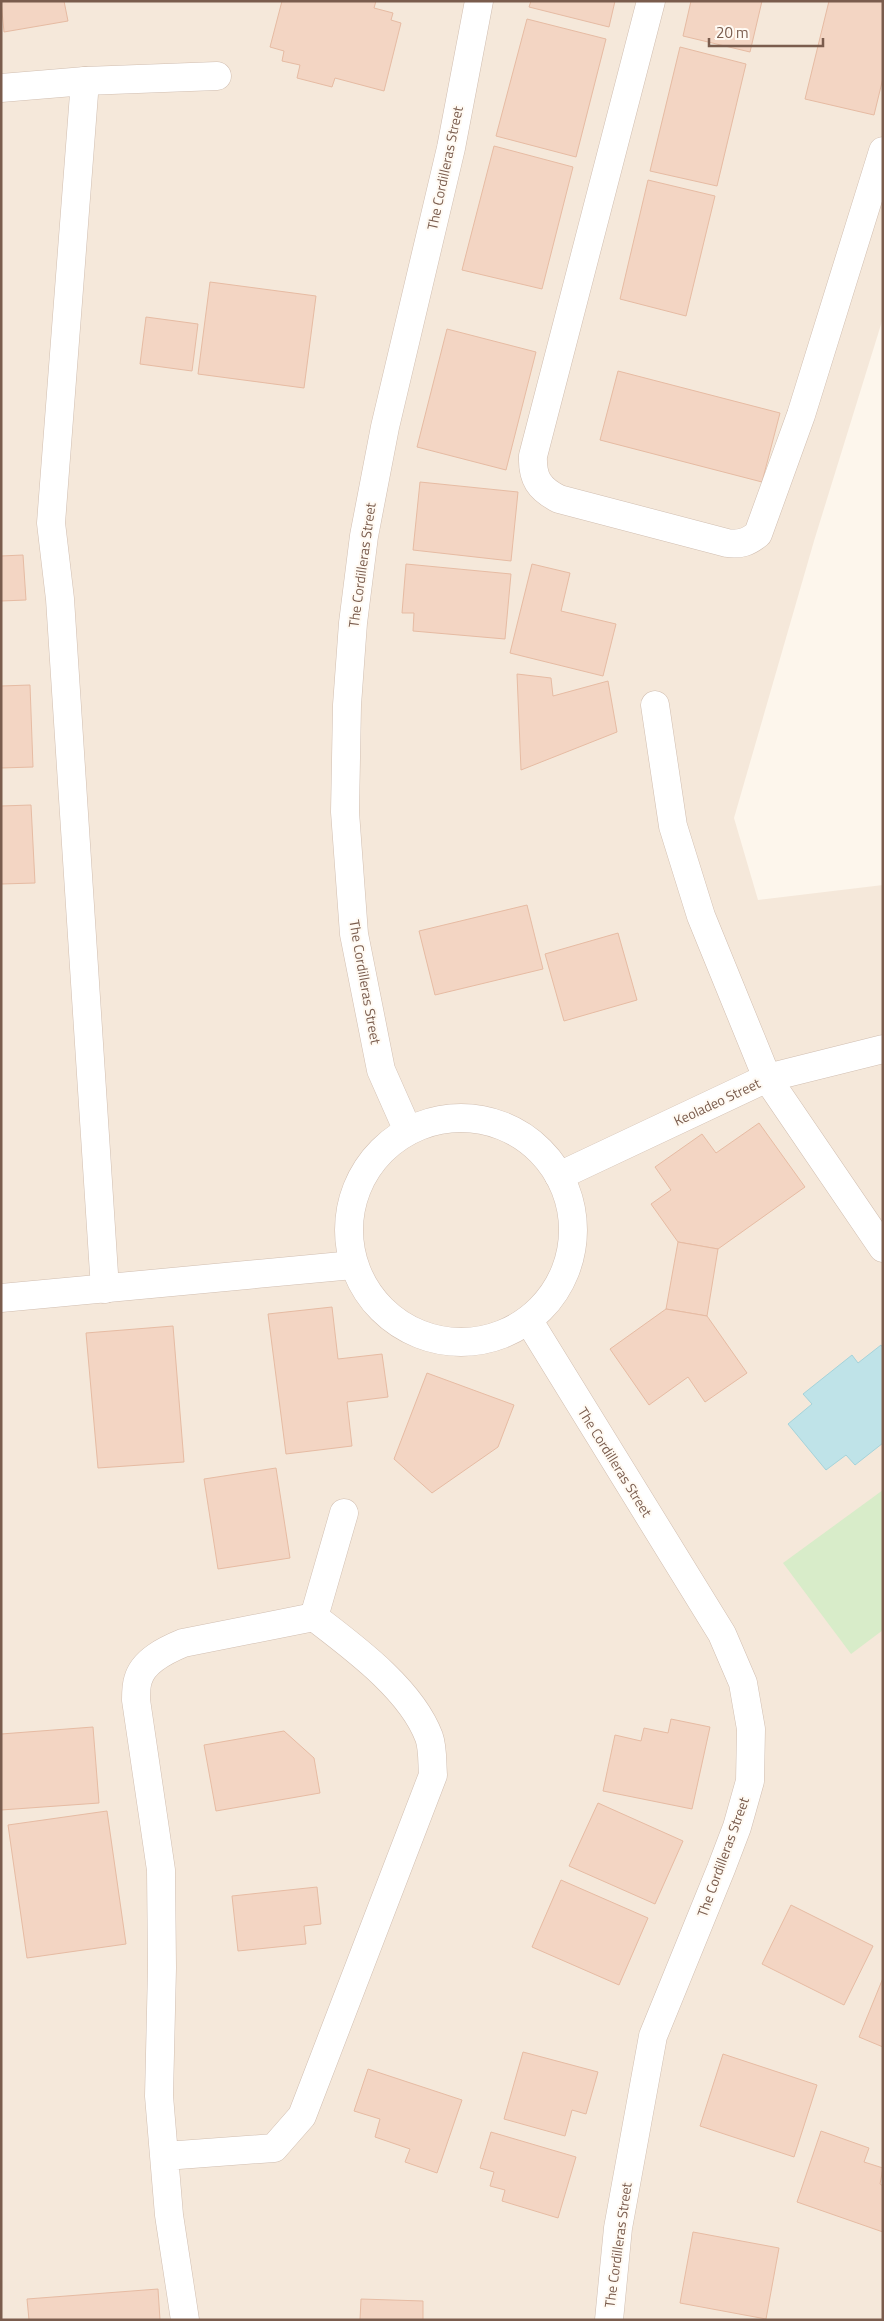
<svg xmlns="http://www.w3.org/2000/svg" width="884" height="2321" viewBox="0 0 884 2321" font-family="'Titillium Web',sans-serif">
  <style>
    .residential { fill: #f5e8da }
    .green { fill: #d8ecc9 }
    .water { fill: #bfe3e8; stroke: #a5d3da }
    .building { fill: #f3d5c3; stroke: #e6bba3 }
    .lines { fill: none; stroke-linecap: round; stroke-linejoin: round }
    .street-casing { stroke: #d1beb0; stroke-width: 29 }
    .street { stroke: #fff; stroke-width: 28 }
    .labels { text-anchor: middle; stroke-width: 4; stroke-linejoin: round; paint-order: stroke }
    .street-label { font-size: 14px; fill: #7a5c4d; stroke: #fffaf3 }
  </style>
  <rect width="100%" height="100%" fill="#fdf6ec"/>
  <path class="residential" d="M1,1H883V318L814,541L734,818L758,900L883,885V2320H1Z"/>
  <path class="green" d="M883,1490V1630L851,1654L783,1563Z"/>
  <path class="water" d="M881,1345L883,1348V1443L855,1465L846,1455L826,1470L788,1424L812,1404L803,1394L852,1355L858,1363Z"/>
  <g class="building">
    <path d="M1,1H64L68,21L4,32Z"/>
    <path d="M282,1H376L374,8L393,13L391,20L401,23L384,91L335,78L332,87L297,78L300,65L282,61L284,51L270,47Z"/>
    <path d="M531,1H615L609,27L529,7Z"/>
    <path d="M691,1H762L750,52L683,36Z"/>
    <path d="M829,1H883V78L874,115L805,99Z"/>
    <path d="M527,19L606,39L576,157L496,136Z"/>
    <path d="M680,47L746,64L717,186L650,171Z"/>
    <path d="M494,146L573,167L542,289L462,270Z"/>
    <path d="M648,180L715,196L686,316L620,299Z"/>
    <path d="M210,282L316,296L304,388L198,374Z"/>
    <path d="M146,317L198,324L192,371L140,364Z"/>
    <path d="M447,329L536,352L506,470L417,447Z"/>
    <path d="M618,371L780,413L762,482L600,440Z"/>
    <path d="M420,482L518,492L511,561L413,550Z"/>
    <path d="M23,555L26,600L1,601V556Z"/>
    <path d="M406,564L511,574L505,639L413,631L414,613H402Z"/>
    <path d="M532,564L570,573L561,611L616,624L603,676L510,653Z"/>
    <path d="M517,674L551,678L553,696L608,681L617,732L521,770Z"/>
    <path d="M30,685L33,767L1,768V686Z"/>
    <path d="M31,805L35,883L1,884V806Z"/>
    <path d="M527,905L543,969L435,995L419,931Z"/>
    <path d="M618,933L637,1000L564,1021L545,954Z"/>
    <path d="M759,1123L805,1187L718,1249L678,1242L651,1204L671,1190L655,1167L702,1134L716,1153Z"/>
    <path d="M678,1242L718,1249L707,1316L666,1309Z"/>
    <path d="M332,1307L338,1359L382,1354L388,1397L347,1402L352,1446L286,1454L268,1314Z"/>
    <path d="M666,1309L707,1316L747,1373L705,1402L688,1377L649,1405L610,1349Z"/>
    <path d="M173,1326L184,1462L98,1468L86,1333Z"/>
    <path d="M427,1373L514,1405L498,1447L432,1493L394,1459Z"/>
    <path d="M276,1468L290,1558L218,1569L204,1479Z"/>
    <path d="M671,1719L710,1727L692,1809L603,1791L615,1735L641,1741L644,1728L668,1733Z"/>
    <path d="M93,1727L99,1803L1,1810V1734Z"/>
    <path d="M284,1731L314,1758L320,1793L216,1811L204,1745Z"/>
    <path d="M598,1803L683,1841L655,1904L569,1866Z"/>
    <path d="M107,1811L126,1944L27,1958L8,1825Z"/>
    <path d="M561,1880L648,1918L619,1985L532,1947Z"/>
    <path d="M317,1887L321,1924L304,1926L306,1944L238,1951L232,1896Z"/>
    <path d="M791,1905L873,1946L844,2005L762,1964Z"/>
    <path d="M883,1978V2047L859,2037Z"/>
    <path d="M523,2052L598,2072L586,2114L572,2110L565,2136L504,2119Z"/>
    <path d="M723,2054L817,2085L794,2157L700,2126Z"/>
    <path d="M368,2069L462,2100L437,2173L405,2162L410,2149L375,2137L380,2119L354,2111Z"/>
    <path d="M821,2131L869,2148L864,2162L883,2168L880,2184L883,2186V2232L797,2202Z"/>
    <path d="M491,2132L576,2157L558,2218L502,2201L505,2190L490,2186L494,2172L480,2168Z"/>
    <path d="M693,2232L779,2248L766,2319L680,2303Z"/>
    <path d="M158,2289L160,2320H29L27,2299Z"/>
    <path d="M361,2299L423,2301V2320H360Z"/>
  </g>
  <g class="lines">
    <g class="street-casing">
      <g id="street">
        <path d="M651,1L533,456C532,478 539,489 559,499L727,543C740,545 748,542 758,534L801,415L883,151"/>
        <path d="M85,81L51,523L60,599L105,1289"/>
        <path d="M1,88L85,81L217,76"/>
        <path d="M655,705L673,826L701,916L767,1078L883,1248"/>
        <circle cx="461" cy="1230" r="112"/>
        <path d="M408,1131L381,1070L354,934L345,812L347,705L353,623L364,536L385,427L451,148L479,1"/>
        <path d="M559,1176L767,1078L883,1049"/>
        <path d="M1,1298L353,1265"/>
        <path d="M529,1321L722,1634L743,1683L751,1729L750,1781L737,1827L721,1869L653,2036L618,2228L609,2320"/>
        <path d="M314,1617L344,1513"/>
        <path d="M165,2156L274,2148L302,2116L433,1775C432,1763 433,1748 429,1737C411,1689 353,1647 314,1617L183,1643C166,1650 143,1661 138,1680C136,1686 136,1694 136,1700L161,1870L162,1968L159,2096L169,2215L185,2320"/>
      </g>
    </g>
    <use href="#street" class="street"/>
  </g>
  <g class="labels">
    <g class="street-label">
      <text transform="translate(445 168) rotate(-78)" y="5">The Cordilleras Street</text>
      <text transform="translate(362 565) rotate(-82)" y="5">The Cordilleras Street</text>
      <text transform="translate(365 982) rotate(80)" y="5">The Cordilleras Street</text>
      <text transform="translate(717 1102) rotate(-25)" y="5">Keoladeo Street</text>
      <text transform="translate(615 1462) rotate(58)" y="5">The Cordilleras Street</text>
      <text transform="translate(723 1857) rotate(-70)" y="5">The Cordilleras Street</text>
      <text transform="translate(618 2245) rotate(-82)" y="5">The Cordilleras Street</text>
    </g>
  </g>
  <rect width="884" height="2321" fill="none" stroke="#7a5c4d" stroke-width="5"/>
  <path d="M709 38v8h114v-8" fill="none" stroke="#7a5c4d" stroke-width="2.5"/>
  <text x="716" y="38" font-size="15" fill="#7a5c4d" stroke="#fffaf3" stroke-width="4" paint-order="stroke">20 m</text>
</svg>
